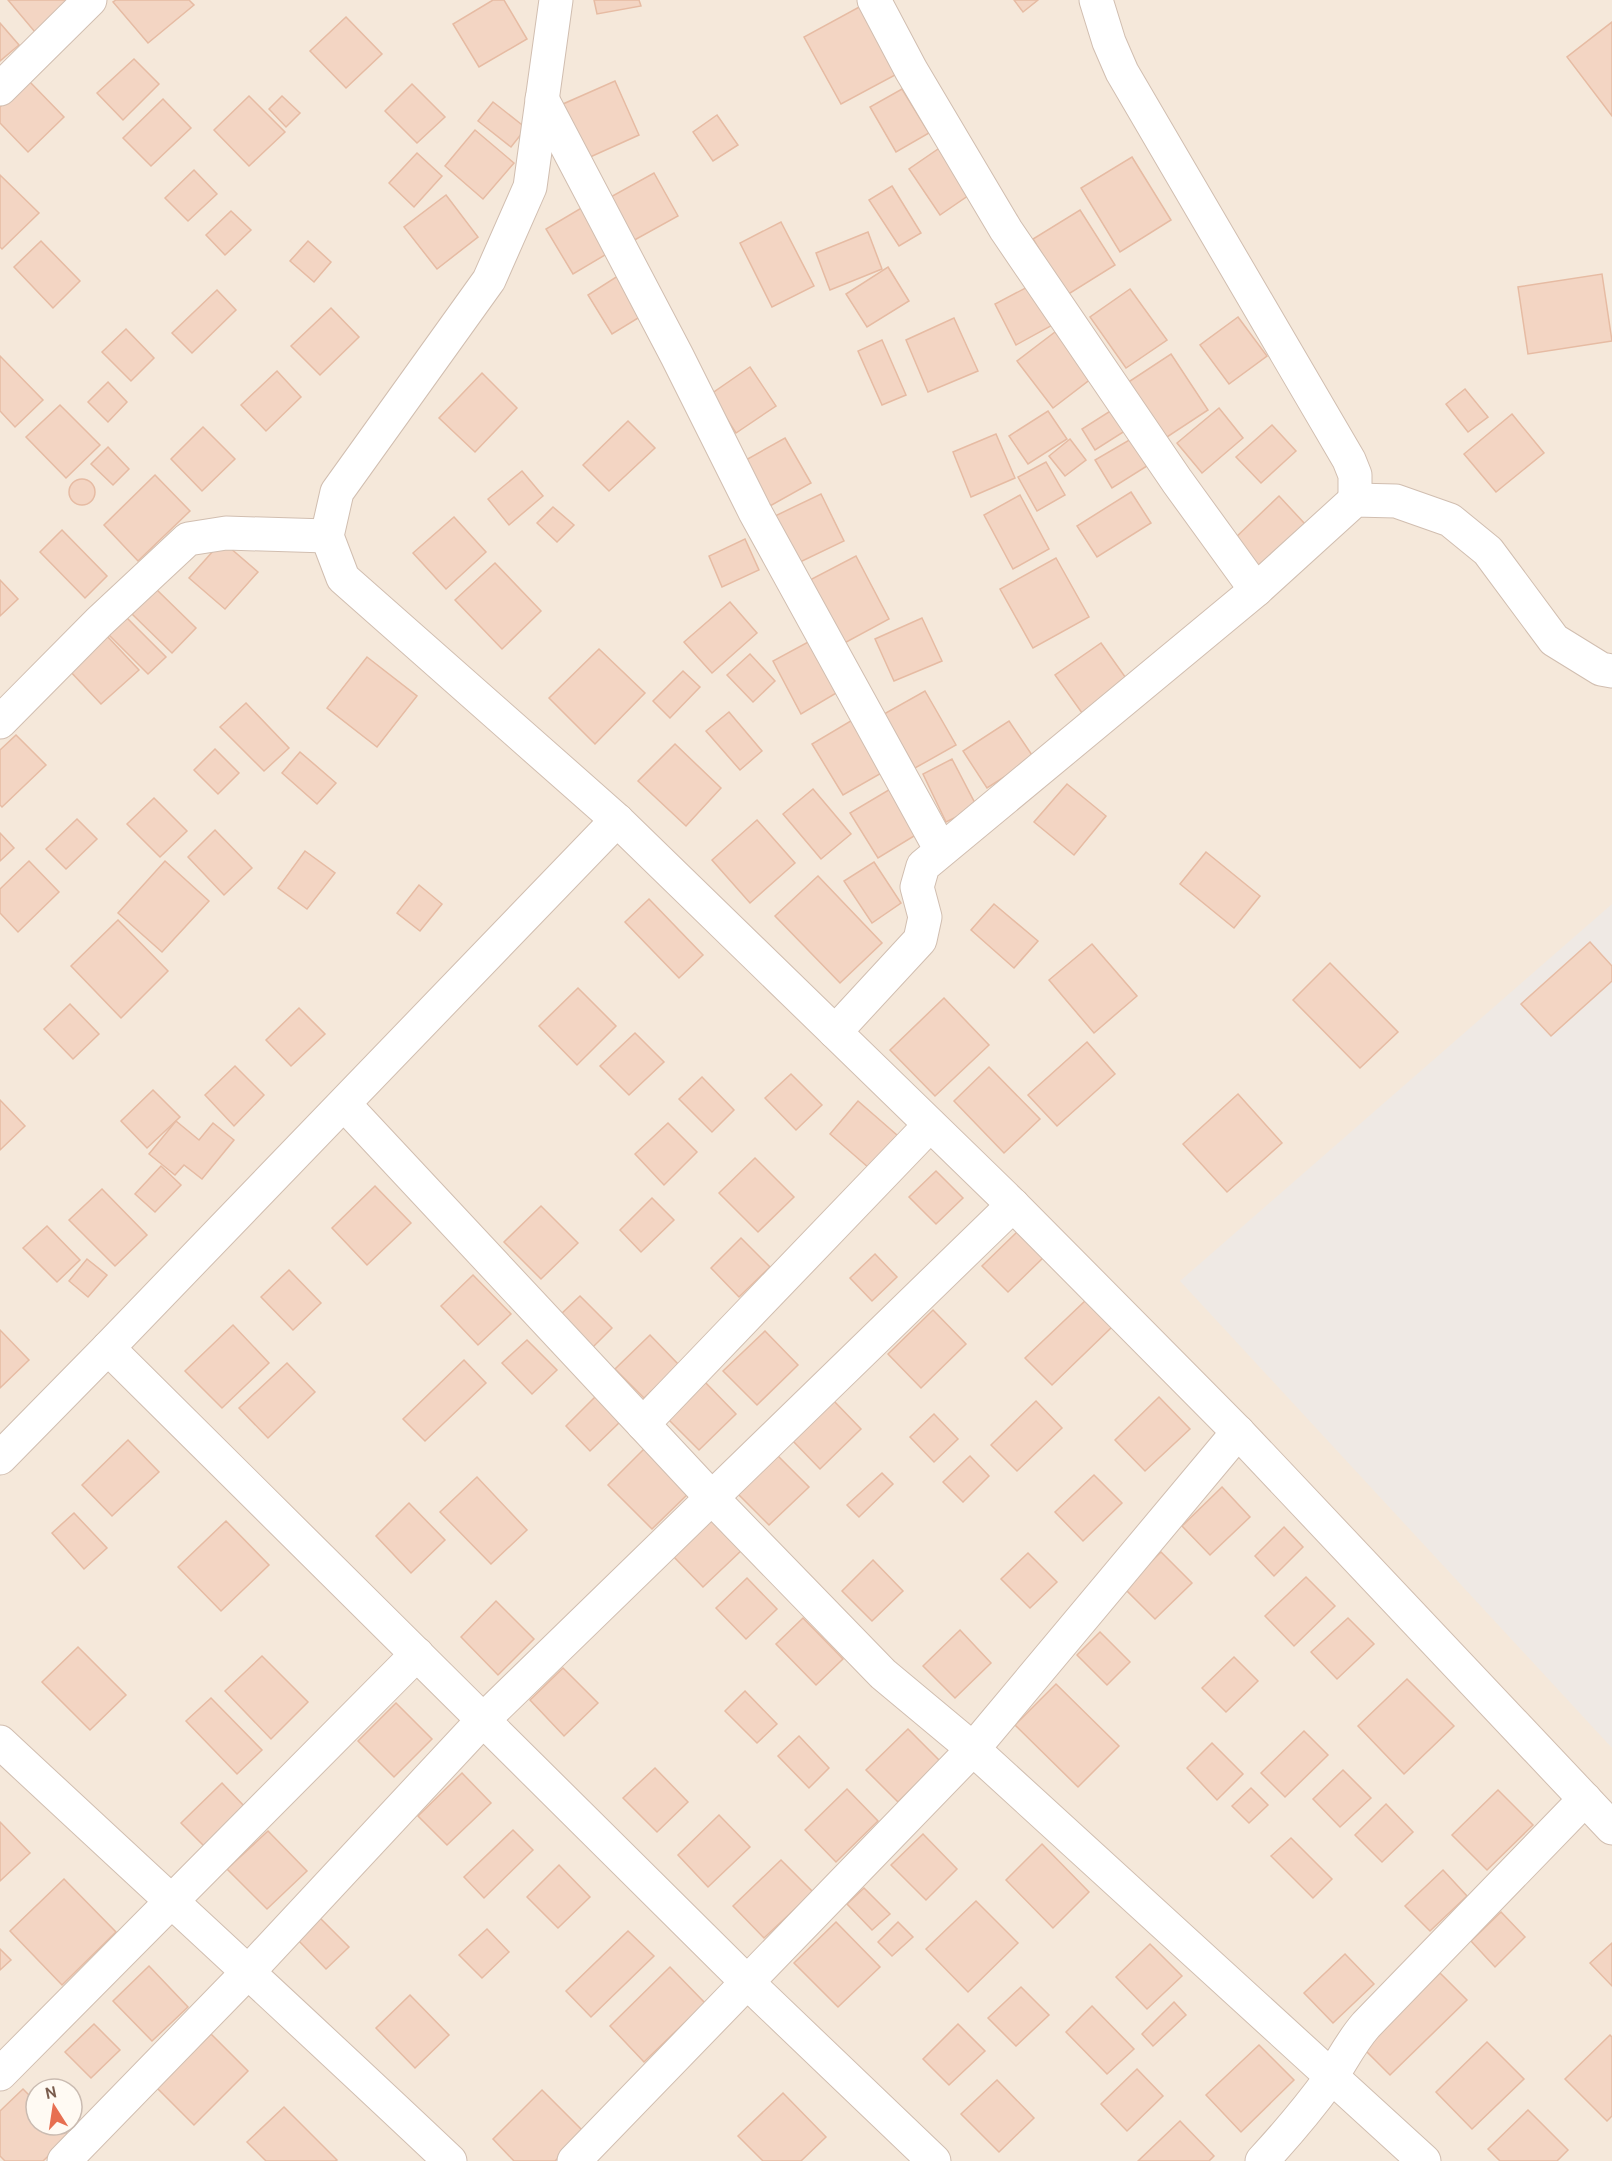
<svg xmlns="http://www.w3.org/2000/svg" width="1612" height="2161" viewBox="0 0 1612 2161" font-family="Cabin,sans-serif">
  <style>
    .residential { fill: #f5e8da; fill-rule: evenodd }
    .industrial { fill: #efe9e4 }
    .building { fill: #f3d5c3; stroke: #e6bba3; stroke-width: 1.5 }
    .lines { fill: none; stroke-linecap: round; stroke-linejoin: round }
    .minor-casing { stroke: #d1beb0; stroke-width: 35 }
    .minor { stroke: #fff; stroke-width: 33 }
  </style>
  <rect width="100%" height="100%" fill="#fdf6ec"/>
  <path class="residential" d="M0,0H1612V2161H0ZM36,2089H72V2125H36Z"/>
  <path class="industrial" d="M1612,904V1748L1180,1281Z"/>
  <g class="building">
    <path d="M8,0H73L35,32Z"/>
    <path d="M116,0H189L194,5L148,43L113,2Z"/>
    <path d="M493,0H504L527,39L479,67L453,24Z"/>
    <path d="M594,0H639L641,6L597,14Z"/>
    <path d="M1014,0H1038L1023,12Z"/>
    <path d="M861,6L897,74L841,104L804,37Z"/>
    <path d="M346,17L382,54L346,88L310,51Z"/>
    <path d="M1612,22V116L1567,57Z"/>
    <path d="M0,23L19,45L0,61Z"/>
    <path d="M134,59L159,84L123,120L97,93Z"/>
    <path d="M28,80L64,117L28,152L0,123V107Z"/>
    <path d="M615,81L639,135L588,158L563,104Z"/>
    <path d="M412,84L445,117L417,143L385,111Z"/>
    <path d="M902,89L929,133L896,152L870,107Z"/>
    <path d="M249,96L285,132L249,166L214,130Z"/>
    <path d="M282,96L300,113L286,127L269,109Z"/>
    <path d="M163,99L191,128L151,166L123,138Z"/>
    <path d="M493,102L526,128L511,147L478,121Z"/>
    <path d="M717,115L738,145L713,161L693,132Z"/>
    <path d="M475,130L514,163L483,199L445,166Z"/>
    <path d="M941,147L972,193L940,215L909,169Z"/>
    <path d="M417,153L442,176L414,207L389,183Z"/>
    <path d="M1132,157L1171,220L1120,252L1081,188Z"/>
    <path d="M194,170L217,194L188,221L165,198Z"/>
    <path d="M654,173L678,216L631,242L607,199Z"/>
    <path d="M0,175L39,213L2,249L0,247Z"/>
    <path d="M892,186L921,233L899,246L869,200Z"/>
    <path d="M446,195L478,237L437,269L404,227Z"/>
    <path d="M583,207L610,252L573,274L546,229Z"/>
    <path d="M1080,210L1115,265L1067,295L1033,239Z"/>
    <path d="M231,211L251,230L225,255L206,235Z"/>
    <path d="M781,222L814,286L772,307L740,243Z"/>
    <path d="M868,232L882,269L830,290L816,253Z"/>
    <path d="M41,241L80,281L53,308L14,267Z"/>
    <path d="M308,241L331,262L314,282L290,261Z"/>
    <path d="M888,267L909,301L867,327L846,294Z"/>
    <path d="M624,272L648,312L612,334L588,295Z"/>
    <path d="M1602,274L1612,341L1528,354L1518,287Z"/>
    <path d="M1037,282L1058,322L1016,345L995,304Z"/>
    <path d="M1130,289L1167,340L1126,368L1090,317Z"/>
    <path d="M217,290L236,310L192,353L172,333Z"/>
    <path d="M331,308L359,337L320,375L291,346Z"/>
    <path d="M1238,317L1267,356L1229,384L1200,345Z"/>
    <path d="M954,318L978,371L928,392L906,340Z"/>
    <path d="M126,329L154,358L131,381L102,352Z"/>
    <path d="M1055,332L1092,378L1053,408L1017,361Z"/>
    <path d="M882,340L906,395L882,405L858,351Z"/>
    <path d="M1171,354L1208,410L1164,439L1127,383Z"/>
    <path d="M0,356L43,400L15,427L0,411Z"/>
    <path d="M750,367L776,406L736,433L711,394Z"/>
    <path d="M277,371L301,397L266,431L241,405Z"/>
    <path d="M482,373L517,408L475,452L439,418Z"/>
    <path d="M108,382L127,402L108,422L88,402Z"/>
    <path d="M1465,389L1488,417L1468,432L1446,404Z"/>
    <path d="M60,405L100,445L66,478L26,437Z"/>
    <path d="M1115,408L1128,429L1095,450L1082,429Z"/>
    <path d="M1219,408L1243,438L1202,473L1177,443Z"/>
    <path d="M1048,411L1067,439L1028,464L1009,436Z"/>
    <path d="M1512,414L1544,453L1496,492L1464,454Z"/>
    <path d="M628,421L655,448L609,491L583,465Z"/>
    <path d="M1272,425L1296,451L1261,483L1236,457Z"/>
    <path d="M203,427L235,459L202,491L171,459Z"/>
    <path d="M996,434L1015,478L971,497L953,452Z"/>
    <path d="M785,438L811,483L770,506L744,461Z"/>
    <path d="M1070,439L1086,460L1065,476L1049,456Z"/>
    <path d="M1131,439L1147,466L1112,488L1095,460Z"/>
    <path d="M108,447L129,469L113,485L91,464Z"/>
    <path d="M1046,462L1065,495L1037,511L1018,477Z"/>
    <path d="M522,471L543,496L509,525L488,499Z"/>
    <path d="M155,475L190,511L138,561L104,525Z"/>
    <circle cx="82" cy="492" r="13"/>
    <path d="M1131,492L1151,523L1097,557L1077,526Z"/>
    <path d="M821,494L844,541L798,563L775,516Z"/>
    <path d="M1020,495L1049,549L1013,569L984,515Z"/>
    <path d="M1279,496L1305,524L1258,568L1232,541Z"/>
    <path d="M553,507L574,525L557,542L537,523Z"/>
    <path d="M454,517L486,552L446,589L413,553Z"/>
    <path d="M62,530L107,576L85,598L40,552Z"/>
    <path d="M745,539L759,570L722,587L709,556Z"/>
    <path d="M222,541L258,572L225,609L189,578Z"/>
    <path d="M856,556L889,619L839,646L806,582Z"/>
    <path d="M1056,558L1089,617L1033,648L1000,589Z"/>
    <path d="M495,563L541,611L502,649L455,600Z"/>
    <path d="M0,580L18,599L0,616Z"/>
    <path d="M156,589L196,628L172,653L132,614Z"/>
    <path d="M730,602L757,633L712,673L684,642Z"/>
    <path d="M120,611L166,657L148,674L103,629Z"/>
    <path d="M922,618L942,661L894,681L875,639Z"/>
    <path d="M107,636L139,670L101,704L69,670Z"/>
    <path d="M810,641L838,692L801,714L773,661Z"/>
    <path d="M1101,643L1133,688L1087,720L1055,675Z"/>
    <path d="M599,649L645,693L595,744L549,698Z"/>
    <path d="M750,654L775,681L753,702L727,675Z"/>
    <path d="M367,657L417,696L377,747L327,708Z"/>
    <path d="M683,671L700,687L670,718L653,701Z"/>
    <path d="M925,691L956,745L915,768L884,714Z"/>
    <path d="M246,703L289,748L264,771L220,727Z"/>
    <path d="M729,712L762,751L740,770L706,731Z"/>
    <path d="M854,719L885,771L843,795L812,744Z"/>
    <path d="M1009,721L1034,758L987,788L963,751Z"/>
    <path d="M16,735L46,765L2,807L0,805V750Z"/>
    <path d="M675,744L721,788L686,826L638,781Z"/>
    <path d="M215,749L239,773L218,794L194,770Z"/>
    <path d="M300,752L336,783L317,804L282,773Z"/>
    <path d="M952,759L977,807L946,822L923,774Z"/>
    <path d="M1067,784L1106,816L1074,855L1034,822Z"/>
    <path d="M892,788L919,833L878,858L850,813Z"/>
    <path d="M813,789L851,834L821,859L783,814Z"/>
    <path d="M154,798L187,831L160,857L127,824Z"/>
    <path d="M77,819L97,839L66,869L46,849Z"/>
    <path d="M757,820L795,863L750,903L712,860Z"/>
    <path d="M215,830L252,868L224,895L188,857Z"/>
    <path d="M0,833L14,848L0,861Z"/>
    <path d="M305,851L335,873L307,909L278,888Z"/>
    <path d="M1206,852L1260,896L1234,928L1180,884Z"/>
    <path d="M29,861L59,892L18,932L0,913V889Z"/>
    <path d="M165,861L209,901L162,952L118,913Z"/>
    <path d="M874,862L901,903L872,923L844,881Z"/>
    <path d="M818,876L882,943L840,983L775,916Z"/>
    <path d="M419,885L442,904L420,931L397,913Z"/>
    <path d="M649,899L703,955L679,978L625,922Z"/>
    <path d="M994,904L1038,941L1014,968L971,930Z"/>
    <path d="M118,920L168,971L121,1018L71,966Z"/>
    <path d="M1590,942L1612,966V981L1551,1036L1521,1004Z"/>
    <path d="M1092,944L1137,996L1094,1033L1049,980Z"/>
    <path d="M1330,963L1398,1032L1360,1068L1293,1000Z"/>
    <path d="M578,988L616,1026L577,1065L539,1026Z"/>
    <path d="M944,998L989,1045L935,1096L890,1050Z"/>
    <path d="M70,1004L99,1034L73,1059L44,1029Z"/>
    <path d="M299,1008L325,1034L291,1066L266,1040Z"/>
    <path d="M635,1033L664,1062L629,1095L600,1066Z"/>
    <path d="M1087,1042L1115,1074L1057,1126L1028,1095Z"/>
    <path d="M235,1066L264,1095L234,1126L205,1095Z"/>
    <path d="M989,1067L1040,1119L1004,1153L954,1101Z"/>
    <path d="M791,1074L822,1105L796,1130L765,1098Z"/>
    <path d="M702,1077L734,1110L712,1132L679,1099Z"/>
    <path d="M153,1090L180,1117L147,1148L121,1121Z"/>
    <path d="M1238,1094L1282,1143L1227,1192L1183,1144Z"/>
    <path d="M0,1100L25,1126L0,1150Z"/>
    <path d="M858,1101L905,1142L877,1175L830,1134Z"/>
    <path d="M176,1121L199,1140L213,1123L234,1140L202,1179L184,1165L175,1175L149,1154Z"/>
    <path d="M668,1123L697,1152L664,1185L635,1154Z"/>
    <path d="M755,1158L794,1197L758,1232L719,1193Z"/>
    <path d="M161,1166L181,1185L155,1212L135,1194Z"/>
    <path d="M936,1171L963,1198L936,1224L909,1197Z"/>
    <path d="M375,1186L411,1223L367,1265L332,1228Z"/>
    <path d="M102,1189L147,1235L115,1266L69,1220Z"/>
    <path d="M652,1198L674,1220L641,1252L620,1230Z"/>
    <path d="M541,1206L578,1243L541,1279L504,1242Z"/>
    <path d="M47,1226L80,1260L57,1282L23,1248Z"/>
    <path d="M1020,1229L1046,1255L1008,1292L982,1266Z"/>
    <path d="M741,1238L770,1267L739,1297L711,1268Z"/>
    <path d="M875,1254L897,1277L872,1301L850,1278Z"/>
    <path d="M87,1259L107,1275L88,1297L69,1281Z"/>
    <path d="M289,1270L321,1303L293,1330L261,1297Z"/>
    <path d="M473,1275L511,1314L478,1345L441,1306Z"/>
    <path d="M580,1296L612,1328L592,1348L560,1315Z"/>
    <path d="M1086,1300L1112,1327L1052,1385L1025,1358Z"/>
    <path d="M933,1310L966,1344L921,1388L888,1354Z"/>
    <path d="M233,1325L269,1363L222,1408L185,1371Z"/>
    <path d="M0,1330L29,1360L0,1388Z"/>
    <path d="M765,1331L798,1365L757,1405L723,1371Z"/>
    <path d="M650,1335L679,1365L644,1398L615,1369Z"/>
    <path d="M527,1340L557,1370L532,1394L502,1363Z"/>
    <path d="M464,1360L486,1383L425,1441L403,1419Z"/>
    <path d="M287,1363L315,1392L268,1438L239,1408Z"/>
    <path d="M704,1381L736,1414L699,1450L667,1418Z"/>
    <path d="M596,1396L621,1421L590,1451L566,1426Z"/>
    <path d="M1159,1397L1190,1429L1145,1471L1115,1440Z"/>
    <path d="M832,1399L861,1429L820,1469L791,1439Z"/>
    <path d="M1036,1401L1062,1428L1017,1471L991,1445Z"/>
    <path d="M934,1414L958,1439L934,1462L910,1437Z"/>
    <path d="M128,1440L159,1472L112,1516L82,1485Z"/>
    <path d="M646,1447L690,1492L652,1529L608,1485Z"/>
    <path d="M775,1453L809,1487L769,1525L735,1491Z"/>
    <path d="M970,1456L989,1476L963,1502L943,1482Z"/>
    <path d="M882,1473L893,1484L859,1517L847,1505Z"/>
    <path d="M1094,1475L1122,1503L1083,1541L1055,1512Z"/>
    <path d="M477,1477L527,1530L491,1564L440,1512Z"/>
    <path d="M1222,1487L1250,1517L1210,1555L1182,1526Z"/>
    <path d="M409,1503L445,1540L411,1573L376,1536Z"/>
    <path d="M74,1513L107,1548L84,1569L52,1533Z"/>
    <path d="M712,1517L743,1549L703,1587L672,1555Z"/>
    <path d="M226,1521L269,1565L221,1611L178,1567Z"/>
    <path d="M1284,1527L1303,1547L1274,1576L1255,1556Z"/>
    <path d="M1161,1552L1192,1583L1155,1619L1124,1588Z"/>
    <path d="M1028,1553L1057,1582L1030,1608L1001,1579Z"/>
    <path d="M873,1560L903,1591L872,1621L842,1591Z"/>
    <path d="M1306,1577L1335,1606L1294,1646L1265,1616Z"/>
    <path d="M747,1578L777,1609L746,1639L716,1608Z"/>
    <path d="M496,1601L534,1639L498,1675L461,1637Z"/>
    <path d="M803,1618L843,1659L816,1685L776,1644Z"/>
    <path d="M1348,1618L1374,1644L1337,1679L1311,1652Z"/>
    <path d="M960,1630L991,1663L955,1698L923,1666Z"/>
    <path d="M1100,1632L1130,1662L1107,1685L1077,1655Z"/>
    <path d="M78,1647L126,1695L90,1730L42,1682Z"/>
    <path d="M262,1656L308,1702L271,1739L225,1691Z"/>
    <path d="M1234,1657L1258,1681L1226,1712L1202,1688Z"/>
    <path d="M563,1668L598,1703L564,1736L530,1700Z"/>
    <path d="M1407,1679L1454,1726L1404,1774L1358,1726Z"/>
    <path d="M1056,1684L1119,1746L1078,1787L1015,1725Z"/>
    <path d="M745,1691L777,1724L757,1743L725,1711Z"/>
    <path d="M211,1698L262,1750L237,1774L186,1721Z"/>
    <path d="M396,1703L432,1739L394,1777L358,1741Z"/>
    <path d="M908,1729L940,1761L898,1802L866,1770Z"/>
    <path d="M1304,1731L1328,1755L1285,1797L1261,1773Z"/>
    <path d="M799,1736L829,1768L809,1788L778,1756Z"/>
    <path d="M1212,1743L1243,1774L1217,1800L1187,1768Z"/>
    <path d="M655,1768L688,1802L657,1832L623,1798Z"/>
    <path d="M1343,1770L1371,1798L1340,1827L1313,1799Z"/>
    <path d="M462,1773L491,1803L447,1845L418,1816Z"/>
    <path d="M222,1783L246,1808L205,1847L181,1823Z"/>
    <path d="M1251,1788L1268,1805L1249,1823L1232,1806Z"/>
    <path d="M847,1789L878,1821L836,1862L805,1830Z"/>
    <path d="M1498,1790L1533,1825L1487,1870L1452,1835Z"/>
    <path d="M1386,1804L1413,1832L1382,1862L1355,1835Z"/>
    <path d="M719,1815L750,1847L708,1887L678,1855Z"/>
    <path d="M0,1822L30,1853L0,1881Z"/>
    <path d="M513,1830L533,1850L484,1898L464,1877Z"/>
    <path d="M268,1831L307,1871L267,1909L227,1869Z"/>
    <path d="M923,1834L957,1869L926,1900L891,1865Z"/>
    <path d="M1291,1838L1332,1879L1313,1898L1271,1856Z"/>
    <path d="M1042,1844L1089,1892L1053,1928L1006,1880Z"/>
    <path d="M781,1860L813,1892L764,1938L733,1906Z"/>
    <path d="M559,1865L590,1897L558,1928L527,1897Z"/>
    <path d="M1443,1870L1467,1896L1430,1931L1405,1906Z"/>
    <path d="M64,1879L116,1932L62,1985L10,1931Z"/>
    <path d="M864,1888L890,1914L872,1930L847,1904Z"/>
    <path d="M976,1901L1018,1943L968,1992L926,1949Z"/>
    <path d="M1501,1912L1525,1937L1495,1967L1471,1941Z"/>
    <path d="M320,1918L349,1947L326,1969L298,1940Z"/>
    <path d="M836,1922L880,1967L838,2007L794,1963Z"/>
    <path d="M898,1922L913,1937L892,1956L878,1942Z"/>
    <path d="M487,1929L509,1952L482,1978L459,1955Z"/>
    <path d="M628,1931L654,1956L591,2017L566,1991Z"/>
    <path d="M1612,1943V1986L1590,1963Z"/>
    <path d="M1150,1944L1182,1976L1147,2009L1116,1977Z"/>
    <path d="M0,1949L11,1960L0,1970Z"/>
    <path d="M1345,1954L1374,1984L1333,2023L1304,1993Z"/>
    <path d="M149,1966L188,2007L152,2041L113,2001Z"/>
    <path d="M670,1967L705,2003L644,2062L610,2026Z"/>
    <path d="M1440,1973L1467,2000L1390,2075L1363,2048Z"/>
    <path d="M1021,1987L1049,2015L1016,2046L988,2018Z"/>
    <path d="M410,1995L449,2035L415,2068L376,2028Z"/>
    <path d="M1174,2002L1186,2015L1153,2046L1142,2034Z"/>
    <path d="M1092,2006L1134,2049L1107,2074L1066,2032Z"/>
    <path d="M94,2024L120,2050L91,2078L65,2052Z"/>
    <path d="M958,2024L985,2051L949,2085L923,2059Z"/>
    <path d="M211,2034L248,2071L194,2125L156,2087Z"/>
    <path d="M1610,2035L1612,2037V2116L1607,2121L1565,2079Z"/>
    <path d="M1487,2042L1524,2079L1472,2129L1436,2092Z"/>
    <path d="M1259,2045L1294,2080L1241,2132L1206,2095Z"/>
    <path d="M1137,2069L1163,2096L1127,2131L1101,2104Z"/>
    <path d="M997,2080L1034,2118L999,2152L961,2114Z"/>
    <path d="M23,2089L36,2102V2125H59L69,2136L43,2161H5L0,2156V2111Z"/>
    <path d="M542,2090L584,2132L555,2161H514L493,2139Z"/>
    <path d="M783,2093L826,2137L801,2161H763L738,2136Z"/>
    <path d="M284,2107L337,2160L335,2161H266L247,2142Z"/>
    <path d="M1528,2110L1568,2150L1557,2161H1500L1488,2149Z"/>
    <path d="M1180,2121L1214,2156L1209,2161H1138Z"/>
  </g>
  <g class="lines">
    <g class="minor-casing">
      <g id="minor">
        <path d="M556,0L530,187L489,280L337,492L327,536L343,578L617,820L1013,1205L1238,1432L1612,1828"/>
        <path d="M874,0L911,70L1006,230L1177,481L1256,590"/>
        <path d="M1096,0L1109,42L1122,72L1349,460L1355,475V500"/>
        <path d="M0,89L90,0"/>
        <path d="M542,99L677,356L755,512L941,850"/>
        <path d="M0,722L99,622L188,539L226,533L327,536"/>
        <path d="M835,1032L920,940L925,917L917,887L923,866L1256,590L1355,500L1396,501L1450,520L1488,551L1554,640L1601,669L1612,671"/>
        <path d="M344,1104L712,1498L883,1674L973,1749L1424,2161"/>
        <path d="M108,1348L748,1983L934,2161"/>
        <path d="M643,1424L930,1125"/>
        <path d="M0,1458L108,1348L617,820"/>
        <path d="M0,1742C150,1882 301,2020 450,2161"/>
        <path d="M0,2074L417,1654"/>
        <path d="M64,2161L249,1971L483,1720L1013,1205"/>
        <path d="M574,2161L973,1749L1238,1432"/>
        <path d="M1262,2161C1286,2135 1309,2108 1330,2079C1342,2061 1351,2042 1366,2025L1585,1799"/>
      </g>
    </g>
    <use href="#minor" class="minor"/>
  </g>
  <g transform="translate(54 2107) rotate(348)"><circle r="28" fill="#fffaf3" stroke="#cabbb1" stroke-width="1.5"/>
  <path d="M0-4.5L10 22L0 15L-10 22Z" fill="#e76f51"/>
  <text y="-9" font-size="16" font-weight="bold" text-anchor="middle" fill="#7a5c4d">N</text>
  </g>
</svg>
